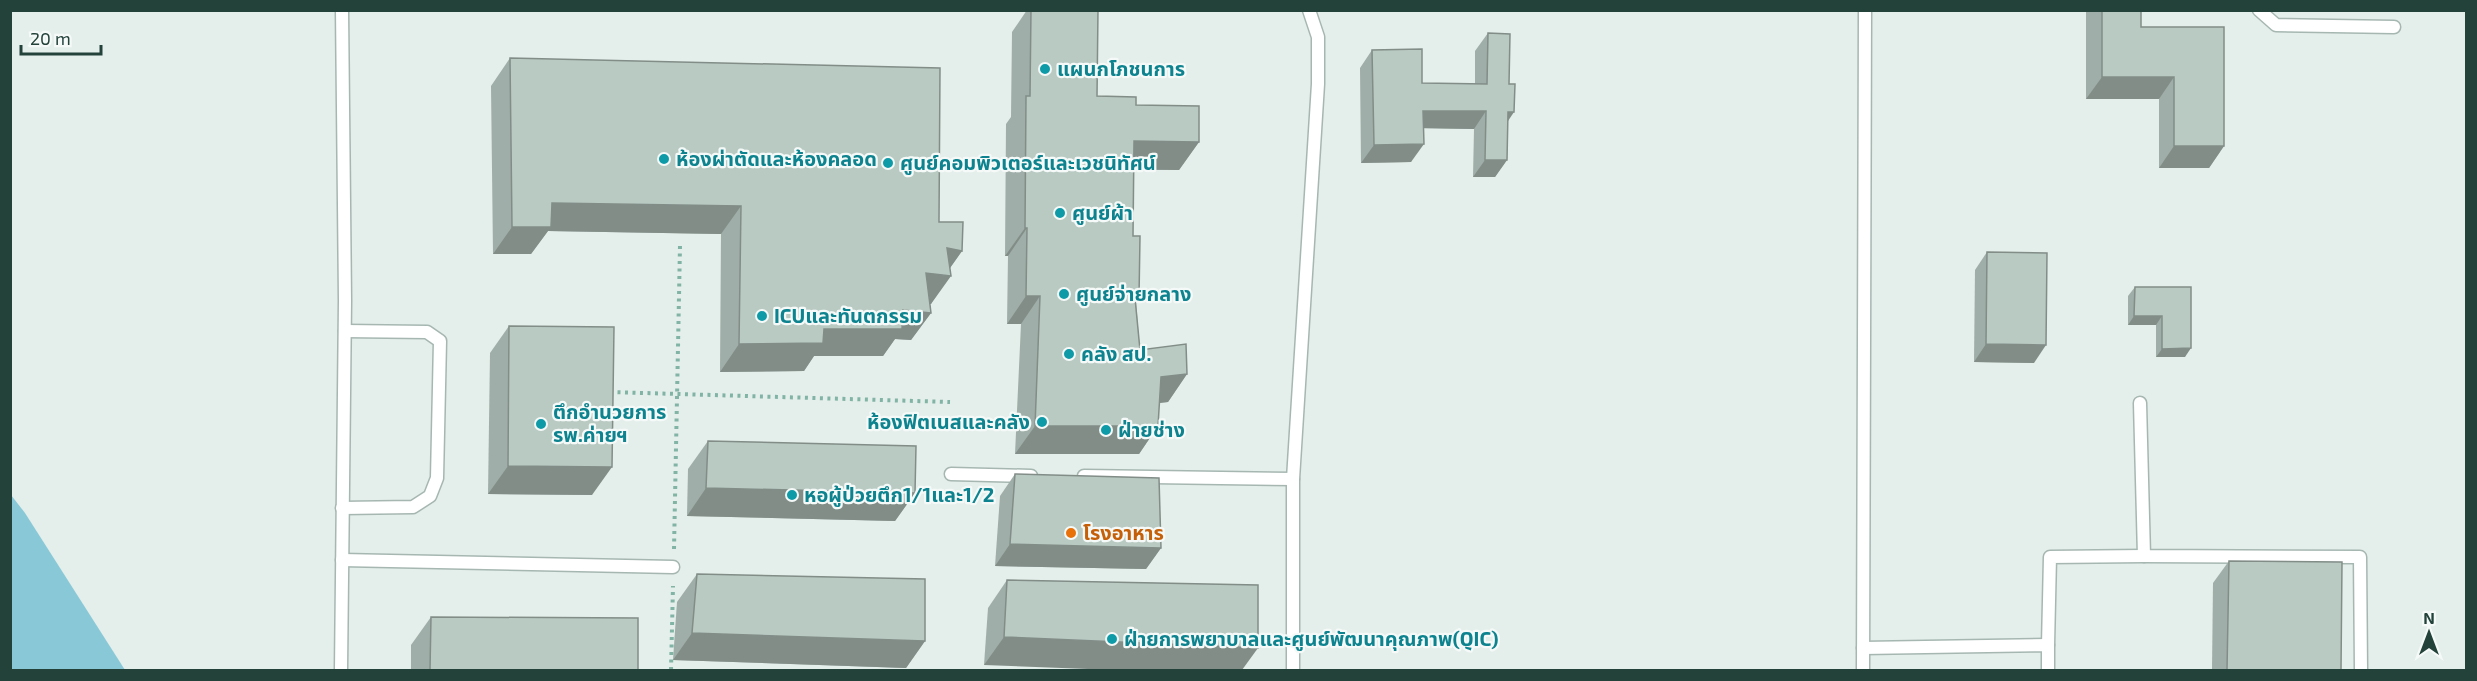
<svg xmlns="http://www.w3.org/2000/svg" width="2477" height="681" viewBox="0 0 2477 681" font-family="'Exo 2','Noto Sans Thai',sans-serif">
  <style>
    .water { fill: #89c9d7 }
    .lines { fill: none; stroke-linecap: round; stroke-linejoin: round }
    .lane-casing { stroke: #a6b7b2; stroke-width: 15 }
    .path { stroke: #82b4a6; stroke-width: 4; stroke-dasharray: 3 4.5; stroke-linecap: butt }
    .lane { stroke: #fff; stroke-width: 12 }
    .wall { fill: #9faea8 }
    .shaded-wall { fill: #828d88 }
    .building { fill: #b9cac3; stroke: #828d88; stroke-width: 1.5 }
    .culture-dot { fill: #0f9aa8; stroke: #f5faf8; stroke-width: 2 }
    .food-dot { fill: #e8710a; stroke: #f5faf8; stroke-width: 2 }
    .labels { text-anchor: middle; stroke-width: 4.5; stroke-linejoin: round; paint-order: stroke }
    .culture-label { font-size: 20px; font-weight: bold; fill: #0d838f; stroke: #f5faf8; text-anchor: start }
    .food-label { font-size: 20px; font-weight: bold; fill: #c56008; stroke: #f5faf8; text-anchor: start }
  </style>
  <rect width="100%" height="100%" fill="#e4eeea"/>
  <path class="water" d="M11,495L25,513L125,670H11Z"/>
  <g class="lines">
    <g class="lane-casing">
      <g id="lane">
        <path d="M2259,10L2276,25L2394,27"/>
        <path d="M2140,403L2144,556L2360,557L2361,670"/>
        <path d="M951,474L1031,476"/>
        <path d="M1084,476L1293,479"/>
        <path d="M342,508L413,507L430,496L437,478L440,341L427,332L345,331"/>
        <path d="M342,560L673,567"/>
        <path d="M2048,645L2050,557L2144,556"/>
        <path d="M1863,648L2048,645V670"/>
        <path d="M341,670L345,301L342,10"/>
        <path d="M1293,670V479L1318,84V37L1309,10"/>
        <path d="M1863,670L1865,10"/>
      </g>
    </g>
    <g class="path">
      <path d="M610,392L950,402"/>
      <path d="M674,549L680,246"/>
      <path d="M671,670L673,586"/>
    </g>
    <use href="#lane" class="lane"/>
  </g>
  <g class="wall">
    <path d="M1027,10H1098L1097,96L1136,105L1199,142L1179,170H1133V236L1136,302L1140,350L1187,374L1168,402L1159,403L1158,426L1139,454H1015L1021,324H1007L1008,256H1005L1006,124L1011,117L1012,32Z"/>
    <path d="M2086,10H2141V27L2224,146L2209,168H2159V99H2086Z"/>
    <path d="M1488,33L1508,122L1507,160L1495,177H1473L1474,129L1423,128L1411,162L1361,163L1360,68L1372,50L1422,83L1475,84V51Z"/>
    <path d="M510,58L939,222L962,251L950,268L931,304H930L931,313L911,340L895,339L883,356H814L804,371L720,372L721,234L548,231L531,254H493L491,86Z"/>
    <path d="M1987,252L2034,363L1974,362L1975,270Z"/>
    <path d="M2135,287H2191L2185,357H2156V325H2128V296Z"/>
    <path d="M509,326L592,495L488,494L490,353Z"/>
    <path d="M708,441L915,493L895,521L687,516L688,469Z"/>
    <path d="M1015,474L1161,548L1146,569L995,566L1000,496Z"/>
    <path d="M2229,561L2341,670H2212L2213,583Z"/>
    <path d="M697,574L925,641L906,668L673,660L677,602Z"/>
    <path d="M1007,580L1258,585L984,665L988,608Z"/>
    <path d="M431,617L638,670H411V645Z"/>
  </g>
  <g class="shaded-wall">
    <path d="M2102,77H2174L2159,99H2086Z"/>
    <path d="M1423,111H1486L1474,129L1411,128Z"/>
    <path d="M1508,112H1514L1502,130Z"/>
    <path d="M1134,141L1199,142L1179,170L1114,169Z"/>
    <path d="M1424,144L1411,162L1361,163L1374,145Z"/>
    <path d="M2174,146H2224L2209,168H2159Z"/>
    <path d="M1485,160H1507L1495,177H1473Z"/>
    <path d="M552,203L741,206L721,234L548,231L531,254H493L512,227Z"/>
    <path d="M1025,228H1027L1008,256H1005Z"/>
    <path d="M947,248L962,251L945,275L951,276L931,304L907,301L926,273Z"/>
    <path d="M1026,296H1040L1021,324H1007Z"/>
    <path d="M903,310L931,313L911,340L895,339L883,356H814L804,371L720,372L739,344L824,329Z"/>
    <path d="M2134,316H2162L2156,325H2128Z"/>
    <path d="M1986,344L2046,345L2034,363L1974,362Z"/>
    <path d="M2191,348L2185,357H2156L2162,349Z"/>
    <path d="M1187,374L1168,402L1141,405L1161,377Z"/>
    <path d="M1035,426H1158L1139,454H1015Z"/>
    <path d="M508,466L612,467L592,495L488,494Z"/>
    <path d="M706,488L915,493L895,521L687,516Z"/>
    <path d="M1010,544L1161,548L1146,569L995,566Z"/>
    <path d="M692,633L925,641L906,668L673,660Z"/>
    <path d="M1004,637L1258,648L1242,670H1114L984,665Z"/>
  </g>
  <g class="building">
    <path d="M1031,10H1098L1097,96L1136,97V105L1199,106V142L1134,141L1133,236H1140L1139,298H1135L1140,350L1186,344L1187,374L1161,377L1158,426H1035L1040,296H1026L1027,228H1025L1026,96H1030Z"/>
    <path d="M2102,10H2141V27H2224V146H2174V77H2102Z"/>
    <path d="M1488,33L1510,34L1509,84H1515L1514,112H1508L1507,160H1485L1486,111H1423L1424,144L1374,145L1372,50L1422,49V83L1487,84Z"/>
    <path d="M510,58L940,68L939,222H963L962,251L947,248L951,276L926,273L931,313L903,310L902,329H824L823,343L739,344L741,206L552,203L551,227H512Z"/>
    <path d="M1987,252L2047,253L2046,345L1986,344Z"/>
    <path d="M2135,287H2191V348L2162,349V316H2134Z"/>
    <path d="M509,326L614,327L612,467L508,466Z"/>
    <path d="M708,441L916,446L915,493L706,488Z"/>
    <path d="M1015,474L1159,478L1161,548L1010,544Z"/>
    <path d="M2229,561L2342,562L2341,670H2227Z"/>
    <path d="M697,574L925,579V641L692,633Z"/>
    <path d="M1007,580L1258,585V648L1004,637Z"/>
    <path d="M431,617L638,618V670H430Z"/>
  </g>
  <g class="culture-dot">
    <circle cx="1045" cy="69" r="6"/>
    <circle cx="664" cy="159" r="6"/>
    <circle cx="888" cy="163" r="6"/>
    <circle cx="1060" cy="213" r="6"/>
    <circle cx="1064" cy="294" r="6"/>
    <circle cx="762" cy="316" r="6"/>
    <circle cx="1069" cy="354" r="6"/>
    <circle cx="1042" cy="422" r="6"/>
    <circle cx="541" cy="424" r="6"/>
    <circle cx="1106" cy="430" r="6"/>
    <circle cx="792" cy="495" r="6"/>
    <circle cx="1112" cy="639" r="6"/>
  </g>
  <circle class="food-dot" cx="1071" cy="533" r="6"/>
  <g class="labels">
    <g class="culture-label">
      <text x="1057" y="76">แผนกโภชนการ</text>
      <text x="676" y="166">ห้องผ่าตัดและห้องคลอด</text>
      <text x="900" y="170">ศูนย์คอมพิวเตอร์และเวชนิทัศน์</text>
      <text x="1072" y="220">ศูนย์ผ้า</text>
      <text x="1076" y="301">ศูนย์จ่ายกลาง</text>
      <text x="774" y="323">ICUและทันตกรรม</text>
      <text x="1081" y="361">คลัง สป.</text>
      <text x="553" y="419">ตึกอำนวยการ<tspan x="553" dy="23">รพ.ค่ายฯ</tspan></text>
      <text x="1030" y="429" text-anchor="end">ห้องฟิตเนสและคลัง</text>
      <text x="1118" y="437">ฝ่ายช่าง</text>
      <text x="804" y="502">หอผู้ป่วยตึก1/1และ1/2</text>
      <text x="1124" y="646">ฝ่ายการพยาบาลและศูนย์พัฒนาคุณภาพ(QIC)</text>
    </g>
    <g class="food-label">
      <text x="1083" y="540">โรงอาหาร</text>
    </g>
  </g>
  <rect width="2477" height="681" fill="none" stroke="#22423a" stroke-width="24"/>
  <g transform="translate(2429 633)" stroke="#f5faf8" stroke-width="4.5" paint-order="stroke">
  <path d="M0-4.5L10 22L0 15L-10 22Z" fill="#22423a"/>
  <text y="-9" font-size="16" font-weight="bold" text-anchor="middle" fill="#22423a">N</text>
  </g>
  <path d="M21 45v9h80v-9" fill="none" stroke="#22423a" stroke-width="3"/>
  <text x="30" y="45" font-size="18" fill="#22423a" stroke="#f5faf8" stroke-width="4.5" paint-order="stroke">20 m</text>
</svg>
